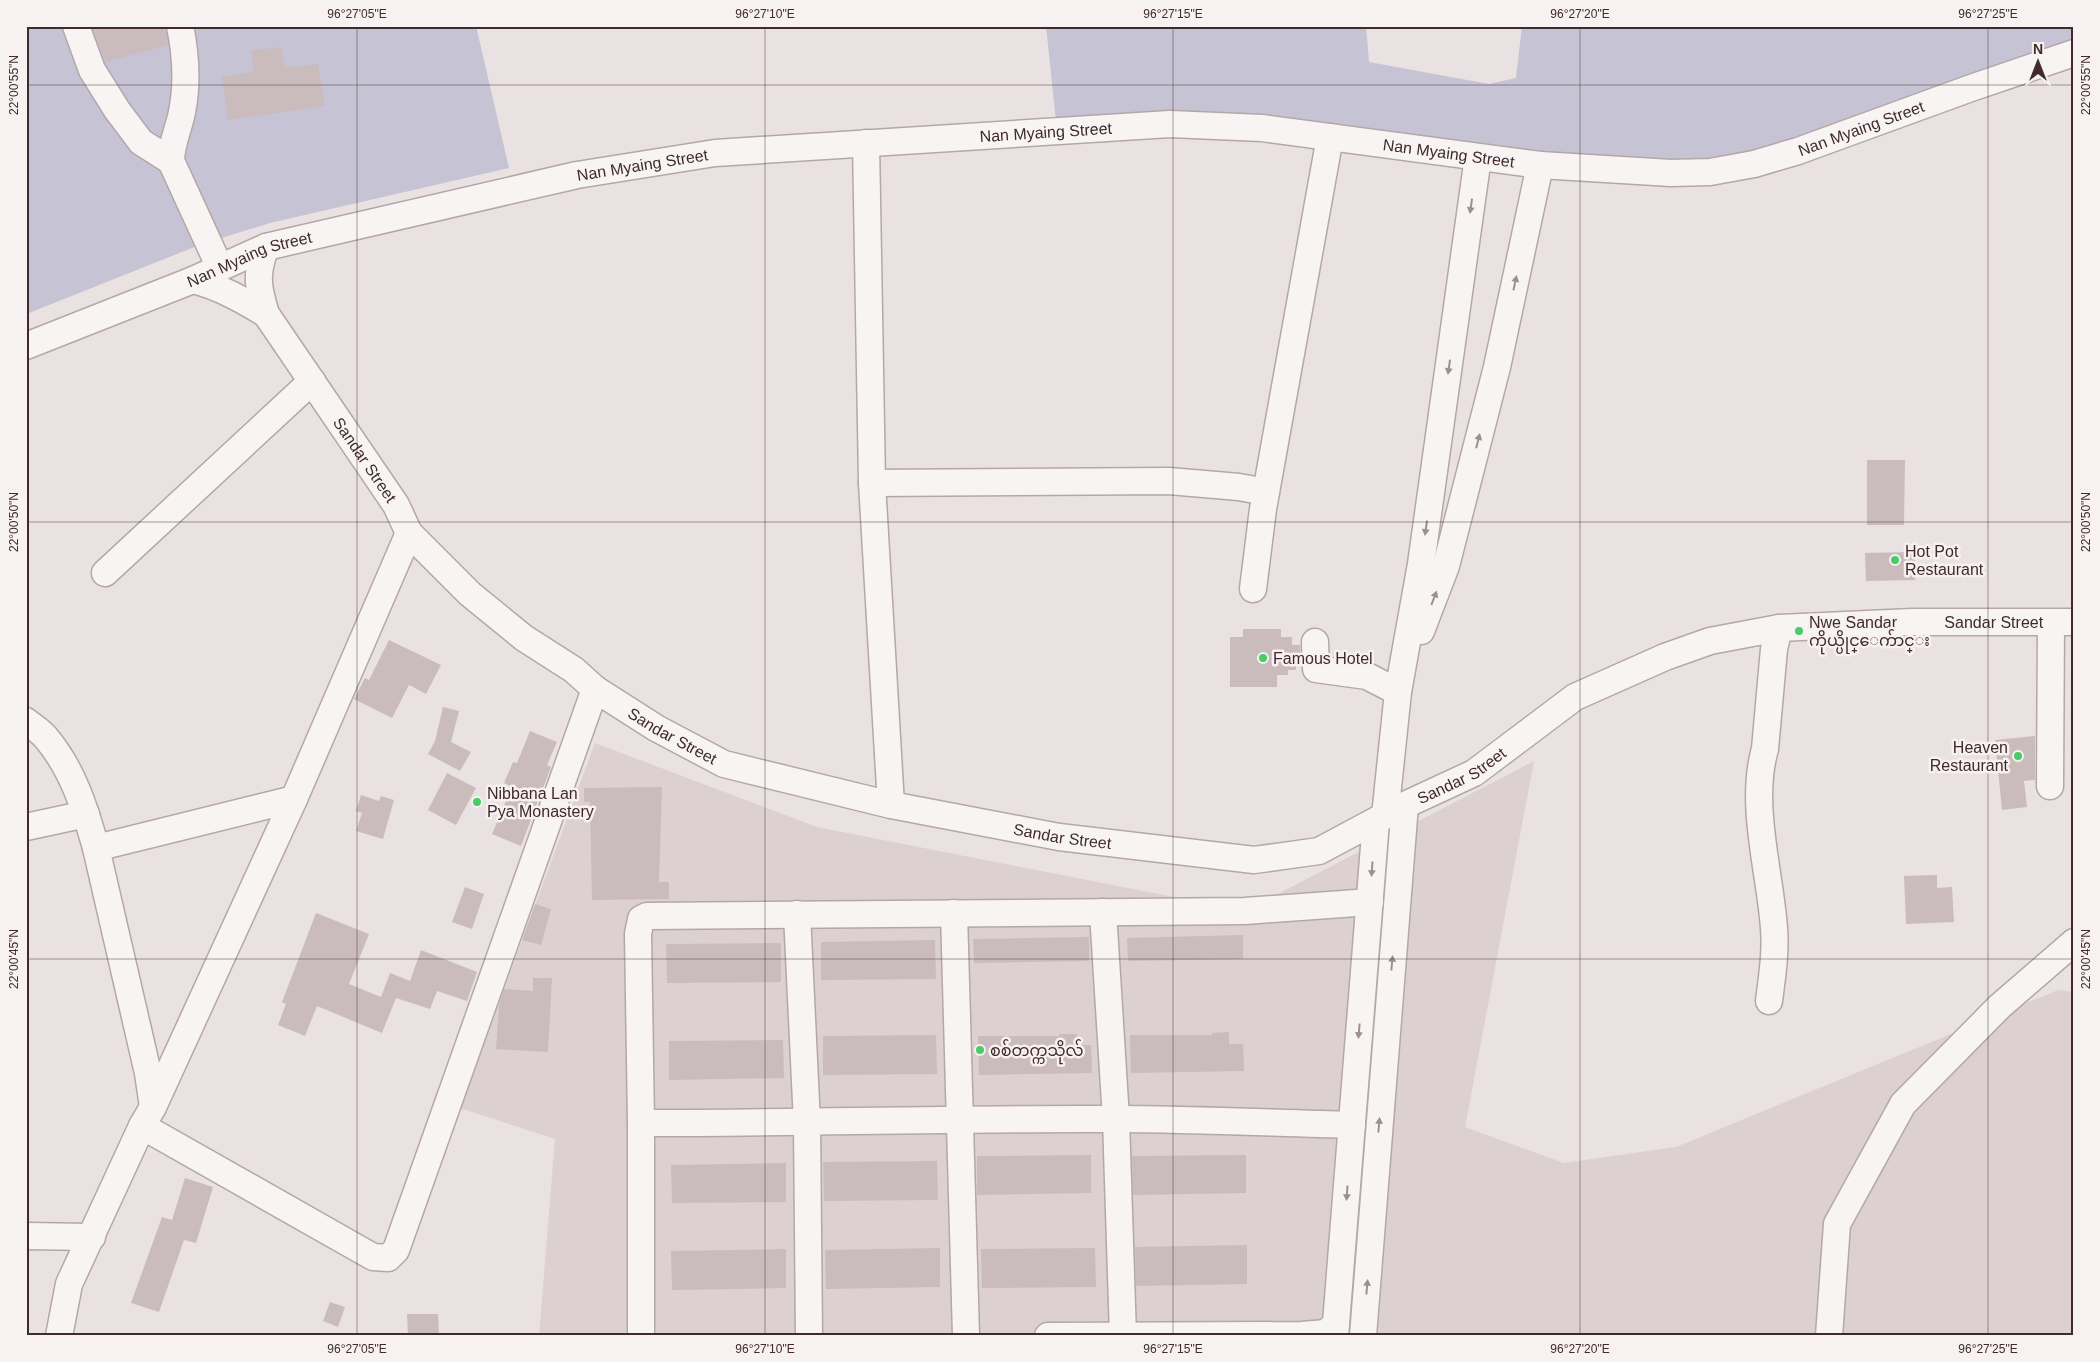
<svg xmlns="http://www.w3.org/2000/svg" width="2100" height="1362" viewBox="0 0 2100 1362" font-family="Arial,'Noto Sans Myanmar',sans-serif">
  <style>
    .built { fill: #dcd0d0 }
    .green { fill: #c5c3d4 }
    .building { fill: #cabcbc }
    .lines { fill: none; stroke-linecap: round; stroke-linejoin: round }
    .minor-casing { stroke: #b4a7a7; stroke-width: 29 }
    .minor { stroke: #f8f4f4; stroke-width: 26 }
    .oneway { fill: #9c8f8f }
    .ticks { fill: none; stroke: #412a2a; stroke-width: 1; stroke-opacity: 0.45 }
    .poi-dot { fill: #4acb66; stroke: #f7f1f2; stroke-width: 2 }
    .labels { text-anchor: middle; stroke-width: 5; stroke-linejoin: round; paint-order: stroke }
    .street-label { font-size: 16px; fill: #412a2a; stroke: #f7f1f2 }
    .poi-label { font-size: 16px; fill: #412a2a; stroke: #f7f1f2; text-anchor: start }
    .neatline { fill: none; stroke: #412a2a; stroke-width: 2 }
    .ticks-label { font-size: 12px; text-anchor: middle; fill: #412a2a }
  </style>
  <rect width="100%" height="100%" fill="#eae2e2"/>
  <path class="built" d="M595,743L817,827L1245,911L1534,761L1465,1127L1564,1163L1676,1147L2058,990L2074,992V1336H539L555,1139L460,1108Z"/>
  <g class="green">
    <path d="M26,26H476L509,168L270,223L202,244L29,313L26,304Z"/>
    <path d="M1046,26H1366L1369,62L1489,84L1516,78L1522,26H2074V46L1960,88L1707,167L1056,121Z"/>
  </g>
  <g class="building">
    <path d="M93,26H165L168,45L105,62Z"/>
    <path d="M281,47L285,68L318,64L325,106L228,120L222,77L254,72L251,51Z"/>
    <path d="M1867,460H1905L1904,525H1867Z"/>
    <path d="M1915,552V580L1866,581L1865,553Z"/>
    <path d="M1243,629H1281V637H1292V645H1300L1301,662H1296V670H1288V675H1277V687H1230V637H1243Z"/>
    <path d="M389,640L441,665L426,694L409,685L392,718L354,699L365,678L369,680Z"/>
    <path d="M443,707L459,711L451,742L471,752L460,771L428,754L435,741Z"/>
    <path d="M530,731L557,742L547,765L551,767L521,846L492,834L512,787L504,783L513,762L517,763Z"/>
    <path d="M2035,736V780L2024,781L2027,807L2002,810L1995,740Z"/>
    <path d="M447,773L476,788L456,825L428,810Z"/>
    <path d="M662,787L659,882H669V899L592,900L590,802H584V788Z"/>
    <path d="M361,795L379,801L381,796L394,800L383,839L356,831L362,813L356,811Z"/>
    <path d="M1937,875V888L1952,887L1954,922L1906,924L1904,876Z"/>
    <path d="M465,887L484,894L472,929L452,922Z"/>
    <path d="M535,904L551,909L541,945L522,940Z"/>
    <path d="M316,913L369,934L349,984L381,997L390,973L410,981L421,950L477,972L467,1001L437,991L430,1009L396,998L382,1033L317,1006L305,1036L278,1025L286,1004L282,1002Z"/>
    <path d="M1243,935V959L1128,961L1127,938Z"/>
    <path d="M1089,937V961L974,963L973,939Z"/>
    <path d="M935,940L936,979L821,980V942Z"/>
    <path d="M781,943V982L667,983L666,944Z"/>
    <path d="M533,978H552L548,1052L496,1049L499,1005L504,989L533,991Z"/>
    <path d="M1229,1032V1044H1243L1244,1071L1131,1073L1130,1035H1212V1033Z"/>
    <path d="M1059,1034H1077V1045H1091L1092,1073L979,1075L978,1036H1059Z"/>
    <path d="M936,1035L937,1074L823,1075V1036Z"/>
    <path d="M783,1040L784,1078L669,1080V1041Z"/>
    <path d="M1091,1155V1193L977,1195V1156Z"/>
    <path d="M1246,1155V1193L1133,1195L1132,1156Z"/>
    <path d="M937,1161L938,1200L824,1201L823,1162Z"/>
    <path d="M786,1163V1202L672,1203L671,1165Z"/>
    <path d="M185,1178L213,1187L196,1243L184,1240L159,1312L131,1303L162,1217L172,1220Z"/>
    <path d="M1247,1245V1284L1136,1286L1135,1247Z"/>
    <path d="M940,1248V1287L826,1289L825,1250Z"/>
    <path d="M1095,1248L1096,1287L982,1288L981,1249Z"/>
    <path d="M786,1249V1288L672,1290L671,1251Z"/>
    <path d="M330,1302L345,1307L338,1327L323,1321Z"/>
    <path d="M407,1314H438L439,1336H408Z"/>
  </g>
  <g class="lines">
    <g class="minor-casing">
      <g id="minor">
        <path d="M76,26L92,70L117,110L141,142L171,161"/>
        <path d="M180,26C186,55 188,82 182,112C179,128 171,144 171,161L220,268"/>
        <path d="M866,143L872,483L891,805"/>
        <path id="s1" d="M266,247C255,274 258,288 266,314L396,505L409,533L470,594L524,638L574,670L595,689L656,728L724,764L891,805L1059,837L1254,860L1319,851L1405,805L1474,773L1575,697L1665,657L1710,641L1779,628L1912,622H2074"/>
        <path d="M193,280C220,287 243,300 266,314"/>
        <path id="s2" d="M26,346L193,280L266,247L577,175L715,153L1170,124L1262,128L1540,165L1671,173L1710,172L1754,164L1798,151L1971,88L2074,53"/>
        <path d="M872,483L1169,481L1239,487L1266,492"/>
        <path d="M105,573L312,381"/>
        <path d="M1253,589L1263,509L1330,137"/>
        <path d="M1421,631L1446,566L1497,367L1540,165"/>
        <path d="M1315,642L1316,669L1367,676L1398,692"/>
        <path d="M26,721C33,727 42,732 47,739C73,770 85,809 96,848L148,1073L153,1107"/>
        <path d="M2050,786L2051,623"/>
        <path d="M1385,816L1398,692L1421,564L1478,157"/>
        <path d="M26,827L86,814"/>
        <path d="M96,848L294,799"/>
        <path d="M1103,912L1116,1119L1123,1336"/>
        <path d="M954,913L966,1336"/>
        <path d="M797,914L807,1123L809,1336"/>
        <path d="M1769,1001C1772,977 1776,953 1774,928C1770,872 1749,804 1765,749L1774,649L1779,628"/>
        <path d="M641,1123C799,1123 956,1118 1114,1119C1193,1119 1273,1123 1352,1125"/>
        <path d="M142,1126L373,1257L388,1258L396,1250L595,689"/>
        <path d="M26,1236L92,1237"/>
        <path d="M59,1336L69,1284L142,1126L153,1107L294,799L409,533"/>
        <path d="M641,1336V1123L638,934L641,919L647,916L1245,911L1370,902"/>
        <path d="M1048,1336L1302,1335L1326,1333L1336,1324"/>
        <path d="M1335,1336L1376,821"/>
        <path d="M1363,1336L1405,805"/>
        <path d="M1829,1336L1837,1224L1903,1104L2000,1006L2074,942"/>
      </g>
    </g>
    <use href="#minor" class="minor"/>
  </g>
  <defs><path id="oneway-solid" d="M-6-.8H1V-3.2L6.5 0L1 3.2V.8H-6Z" transform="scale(1.25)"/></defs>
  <g class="oneway">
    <use href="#oneway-solid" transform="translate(1471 206) rotate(98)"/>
    <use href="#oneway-solid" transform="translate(1515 283) rotate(-78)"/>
    <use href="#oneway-solid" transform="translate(1449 367) rotate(98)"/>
    <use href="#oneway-solid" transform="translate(1478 441) rotate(-76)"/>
    <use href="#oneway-solid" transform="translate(1426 528) rotate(98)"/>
    <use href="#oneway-solid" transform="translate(1434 598) rotate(-69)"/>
    <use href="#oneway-solid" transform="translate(1372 869) rotate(94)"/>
    <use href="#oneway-solid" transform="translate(1392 963) rotate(-85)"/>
    <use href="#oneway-solid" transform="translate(1359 1031) rotate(95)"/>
    <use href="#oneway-solid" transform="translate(1379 1125) rotate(-85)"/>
    <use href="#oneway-solid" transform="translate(1347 1193) rotate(94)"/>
    <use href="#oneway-solid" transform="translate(1367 1287) rotate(-85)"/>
  </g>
  <path class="ticks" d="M357,26V1336M765,26V1336M1173,26V1336M1580,26V1336M1988,26V1336M26,85H2074M26,522H2074M26,959H2074"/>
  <g class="poi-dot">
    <circle cx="1895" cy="560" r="5"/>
    <circle cx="1799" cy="631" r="5"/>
    <circle cx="1263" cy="658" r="5"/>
    <circle cx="2018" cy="756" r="5"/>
    <circle cx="477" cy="802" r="5"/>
    <circle cx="980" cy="1050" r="5"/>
  </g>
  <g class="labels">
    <g class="street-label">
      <text dy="6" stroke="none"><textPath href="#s2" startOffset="1875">Nan Myaing Street</textPath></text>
      <text dy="6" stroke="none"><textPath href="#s2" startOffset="1050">Nan Myaing Street</textPath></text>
      <text dy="6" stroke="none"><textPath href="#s2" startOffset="1455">Nan Myaing Street</textPath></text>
      <text dy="6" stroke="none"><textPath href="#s2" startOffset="645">Nan Myaing Street</textPath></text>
      <text dy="6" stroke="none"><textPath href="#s2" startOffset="240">Nan Myaing Street</textPath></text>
      <text dy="6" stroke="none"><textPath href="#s1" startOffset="245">Sandar Street</textPath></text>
      <text dy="6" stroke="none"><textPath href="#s1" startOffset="2060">Sandar Street</textPath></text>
      <text dy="6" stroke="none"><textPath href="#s1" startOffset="665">Sandar Street</textPath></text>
      <text dy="6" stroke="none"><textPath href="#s1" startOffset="1490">Sandar Street</textPath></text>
      <text dy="6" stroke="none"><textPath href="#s1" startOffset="1070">Sandar Street</textPath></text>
    </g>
    <g class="poi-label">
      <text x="1905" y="557">Hot Pot<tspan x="1905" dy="18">Restaurant</tspan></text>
      <text x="1809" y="628">Nwe Sandar<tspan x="1809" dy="18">ကိုယ္ပိုင္ေက်ာင္း</tspan></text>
      <text x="1273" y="664">Famous Hotel</text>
      <text x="2008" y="753" text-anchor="end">Heaven<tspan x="2008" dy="18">Restaurant</tspan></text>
      <text x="487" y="799">Nibbana Lan<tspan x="487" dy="18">Pya Monastery</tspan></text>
      <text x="990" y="1056">စစ်‌တက္ကသိုလ်</text>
    </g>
  </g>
  <rect width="2100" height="1362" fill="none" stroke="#f7f1f2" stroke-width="55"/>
  <g transform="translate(2038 62)" stroke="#f7f1f2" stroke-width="4" paint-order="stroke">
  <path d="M0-4L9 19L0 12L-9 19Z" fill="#412a2a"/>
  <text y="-8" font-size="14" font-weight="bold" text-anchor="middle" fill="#412a2a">N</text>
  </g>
  <rect x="28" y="28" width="2044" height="1306" class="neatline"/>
  <g class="ticks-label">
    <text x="357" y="18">96°27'05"E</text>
    <text x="765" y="18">96°27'10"E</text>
    <text x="1173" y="18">96°27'15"E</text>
    <text x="1580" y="18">96°27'20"E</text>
    <text x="1988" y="18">96°27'25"E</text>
    <text transform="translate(14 85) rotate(-90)" y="4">22°00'55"N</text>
    <text transform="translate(2086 85) rotate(-90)" y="4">22°00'55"N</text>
    <text transform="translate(14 522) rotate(-90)" y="4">22°00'50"N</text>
    <text transform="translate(2086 522) rotate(-90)" y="4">22°00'50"N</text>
    <text transform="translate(14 959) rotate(-90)" y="4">22°00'45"N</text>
    <text transform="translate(2086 959) rotate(-90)" y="4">22°00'45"N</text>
    <text x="357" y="1353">96°27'05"E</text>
    <text x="765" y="1353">96°27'10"E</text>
    <text x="1173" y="1353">96°27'15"E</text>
    <text x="1580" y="1353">96°27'20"E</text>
    <text x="1988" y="1353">96°27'25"E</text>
  </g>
</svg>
